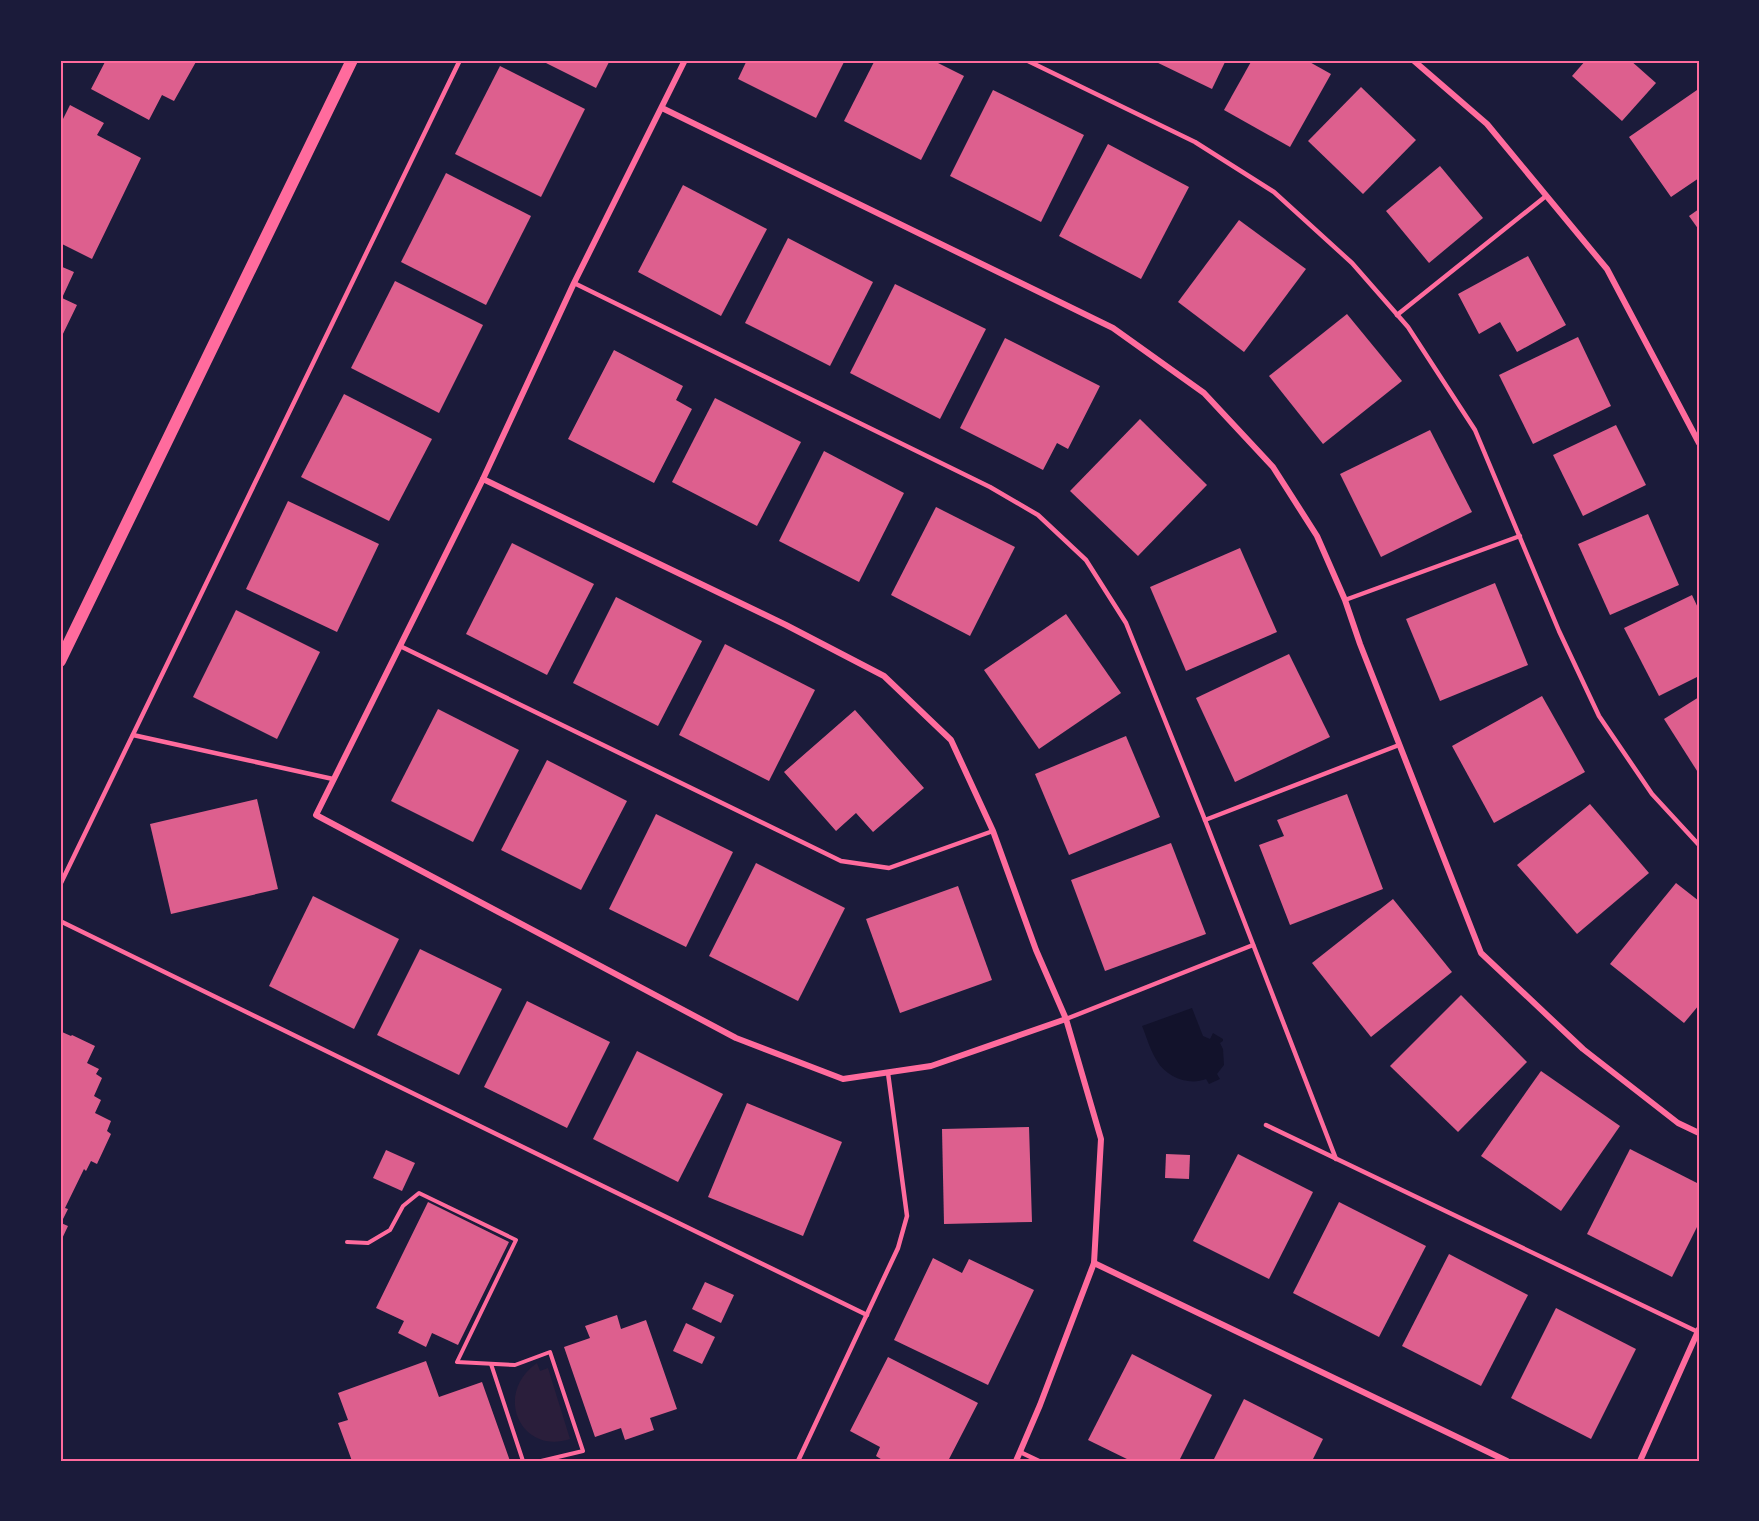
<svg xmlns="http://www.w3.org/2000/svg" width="1759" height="1521" viewBox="0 0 1759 1521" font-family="Poppins,sans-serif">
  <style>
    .green { fill: #2a1e3b }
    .water { fill: #12122b }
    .building { fill: #dd5f8e }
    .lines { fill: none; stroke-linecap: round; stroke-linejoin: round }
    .path { stroke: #ff6b9d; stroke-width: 4 }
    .service { stroke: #ff6b9d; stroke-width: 4.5 }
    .minor { stroke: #ff6b9d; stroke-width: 6 }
    .secondary { stroke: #ff6b9d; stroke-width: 12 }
    .neatline { fill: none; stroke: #ff6b9d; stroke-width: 2 }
  </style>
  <rect width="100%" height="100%" fill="#1b1b3a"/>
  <path class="green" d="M537,1363L540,1371L548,1368L570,1439C522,1455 492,1395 537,1363Z"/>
  <path class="water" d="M1192,1008L1203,1036L1210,1039L1213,1033L1223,1039V1041L1220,1043L1223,1049L1224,1065L1217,1074L1220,1079L1209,1084L1206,1079C1189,1086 1166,1077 1157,1061C1150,1050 1147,1038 1142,1026Z"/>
  <g class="building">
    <path d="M106,60H197L174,101L162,95L149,120L91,89Z"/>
    <path d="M540,60H610L596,88Z"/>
    <path d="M747,60H845L816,118L738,79Z"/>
    <path d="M875,60H932L964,76L921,160L844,121Z"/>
    <path d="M1152,60H1226L1212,89Z"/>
    <path d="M1252,60H1306L1331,74L1290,147L1224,110Z"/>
    <path d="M1586,60H1630L1656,83L1622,121L1572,76Z"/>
    <path d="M500,66L585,109L541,197L455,154Z"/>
    <path d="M1361,87L1416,140L1363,194L1308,141Z"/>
    <path d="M993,90L1084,135L1041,222L950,176Z"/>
    <path d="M1697,90L1699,94V138L1698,139L1699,141V178L1671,197L1629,137Z"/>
    <path d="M70,105L104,123L97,135L141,158L92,259L60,243V125Z"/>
    <path d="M1108,144L1189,187L1141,279L1059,236Z"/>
    <path d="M1440,166L1483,218L1429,263L1386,211Z"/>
    <path d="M446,173L531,216L486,305L401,262Z"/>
    <path d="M683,185L767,229L721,316L638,272Z"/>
    <path d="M1699,209V230L1689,216Z"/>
    <path d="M1239,220L1306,269L1244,352L1178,302Z"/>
    <path d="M788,238L873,282L830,366L745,323Z"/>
    <path d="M1528,256L1566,325L1517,352L1500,322L1479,334L1458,294Z"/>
    <path d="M60,266L74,272L62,298L77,305L60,340Z"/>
    <path d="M395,281L483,325L439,413L351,368Z"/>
    <path d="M895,284L986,329L940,419L850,373Z"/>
    <path d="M1347,314L1402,381L1323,444L1269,376Z"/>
    <path d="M1578,337L1611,406L1533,444L1499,375Z"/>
    <path d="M1005,338L1100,386L1068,449L1057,443L1043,470L960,428Z"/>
    <path d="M614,350L683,386L676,400L692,409L654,483L568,439Z"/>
    <path d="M344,394L432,439L389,521L301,477Z"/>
    <path d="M715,398L801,442L757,526L672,482Z"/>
    <path d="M1140,419L1207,485L1138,556L1070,491Z"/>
    <path d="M1616,425L1646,485L1583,516L1553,455Z"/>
    <path d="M1430,430L1472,512L1381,557L1340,474Z"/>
    <path d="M824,451L904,493L859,582L779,541Z"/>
    <path d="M288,501L379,544L337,632L246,589Z"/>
    <path d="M936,507L1015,547L970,636L891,595Z"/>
    <path d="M1648,514L1679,585L1610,615L1578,544Z"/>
    <path d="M512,543L594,584L547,675L466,634Z"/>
    <path d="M1240,548L1277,632L1186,671L1150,587Z"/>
    <path d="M1495,583L1528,665L1440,701L1406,619Z"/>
    <path d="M1692,595L1699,610V676L1659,696L1624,628Z"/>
    <path d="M616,597L702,641L658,726L573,683Z"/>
    <path d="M236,610L320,652L277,739L193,697Z"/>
    <path d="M1066,614L1121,693L1039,749L984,670Z"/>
    <path d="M725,644L815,690L769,781L679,735Z"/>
    <path d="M1289,654L1330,737L1235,782L1196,698Z"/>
    <path d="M1542,696L1585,772L1494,823L1452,746Z"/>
    <path d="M1699,697V774L1664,719Z"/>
    <path d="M438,709L519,750L473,842L391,801Z"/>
    <path d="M855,710L924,788L873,832L856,813L836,831L784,772Z"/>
    <path d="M1126,736L1160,817L1069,855L1035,774Z"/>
    <path d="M547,760L627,801L581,890L501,850Z"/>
    <path d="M1347,794L1383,889L1290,925L1259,845L1284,836L1277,820Z"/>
    <path d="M257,799L278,889L171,914L150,824Z"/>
    <path d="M1590,804L1649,873L1577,934L1517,865Z"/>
    <path d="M656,814L733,852L686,947L609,909Z"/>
    <path d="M1171,843L1206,934L1105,971L1071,880Z"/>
    <path d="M756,863L845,908L798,1001L709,956Z"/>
    <path d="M1676,883L1699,901V1005L1684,1023L1610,964Z"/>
    <path d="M958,886L992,980L900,1013L866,919Z"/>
    <path d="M313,896L399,939L354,1029L269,986Z"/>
    <path d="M1393,899L1452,972L1371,1037L1312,963Z"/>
    <path d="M420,949L502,989L459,1075L377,1035Z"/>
    <path d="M1461,995L1527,1062L1458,1132L1390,1066Z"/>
    <path d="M527,1001L610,1042L567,1128L484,1087Z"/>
    <path d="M62,1032L71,1036L72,1035L95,1046L87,1063L99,1069L96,1074L102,1078L94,1096L101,1100L95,1113L111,1121L107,1131L111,1134L97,1164L91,1161L86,1171L84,1169L65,1208L68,1209L61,1223L68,1226L60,1243V1036Z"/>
    <path d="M637,1051L723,1094L678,1182L593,1139Z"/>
    <path d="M1541,1071L1620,1126L1561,1211L1481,1156Z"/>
    <path d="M747,1103L842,1142L803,1236L708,1197Z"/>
    <path d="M1029,1127L1032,1222L944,1224L942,1129Z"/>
    <path d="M1630,1149L1699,1184V1223L1672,1277L1587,1234Z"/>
    <path d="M386,1150L415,1163L402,1191L373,1178Z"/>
    <path d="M1166,1154L1190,1155L1189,1179L1165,1178Z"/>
    <path d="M1238,1154L1313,1192L1269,1279L1193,1241Z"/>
    <path d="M428,1202L509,1242L458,1345L432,1333L426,1347L398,1333L404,1321L376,1308Z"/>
    <path d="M1339,1202L1426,1246L1379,1337L1293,1293Z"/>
    <path d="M1449,1254L1528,1295L1481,1386L1402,1346Z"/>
    <path d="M933,1258L962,1273L969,1259L1034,1290L988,1385L894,1340Z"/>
    <path d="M705,1282L734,1295L721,1323L692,1309Z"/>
    <path d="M1556,1308L1636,1349L1591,1439L1511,1398Z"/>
    <path d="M617,1315L621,1329L646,1320L677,1409L650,1418L654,1430L625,1440L621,1428L595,1437L564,1347L590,1338L585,1326Z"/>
    <path d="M686,1323L715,1337L702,1364L673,1351Z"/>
    <path d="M1132,1354L1212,1395L1179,1461H1131L1088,1440Z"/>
    <path d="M888,1357L978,1403L948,1461H884L876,1456L880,1447L850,1431Z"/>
    <path d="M426,1361L439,1397L482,1382L510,1461H352L338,1423L348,1420L338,1393Z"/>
    <path d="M1244,1399L1323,1439L1312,1461H1213Z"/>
  </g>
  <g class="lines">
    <g class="path">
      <path d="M347,1242L368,1243L390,1230L403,1206L419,1193L516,1240L457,1362L515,1365L550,1352L583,1451L541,1461"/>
      <path d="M491,1364L523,1461"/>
    </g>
    <g class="service">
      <path d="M1026,60L1195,142L1274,192L1352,263L1408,327L1475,430L1559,631L1599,716L1652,794L1699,845"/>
      <path d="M574,283L990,487L1038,515L1086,560L1126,623L1205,820L1336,1159"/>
      <path d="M1397,315L1546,196"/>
      <path d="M1345,600L1520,536"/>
      <path d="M400,646L841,861L889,868L993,831"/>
      <path d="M133,735L333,779"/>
      <path d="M1205,820L1399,745"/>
      <path d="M60,885L460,60"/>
      <path d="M60,921L867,1315"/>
      <path d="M1066,1019L1253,945"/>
      <path d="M1266,1125L1698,1332"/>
      <path d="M1020,1452L1039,1461"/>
      <path d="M798,1461L898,1248L907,1216L888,1073"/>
    </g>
    <g class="minor">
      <path d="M685,60L574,283L483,479L316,815L736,1038L843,1079L931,1066L1066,1019"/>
      <path d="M1413,60L1487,124L1607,269L1699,443"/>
      <path d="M662,108L1113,328L1204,393L1273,467L1317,536L1345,600L1360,644L1481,953L1583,1049L1678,1123L1699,1133"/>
      <path d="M483,479L786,625L884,676L951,740L993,831L1036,950L1066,1019L1101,1139L1094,1263L1040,1405L1016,1461"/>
      <path d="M1094,1263L1507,1461"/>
      <path d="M1640,1461L1699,1329"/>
    </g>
    <path class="secondary" d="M60,661L352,60"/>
  </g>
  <rect width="1759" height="1521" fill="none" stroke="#1b1b3a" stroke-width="123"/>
  <rect x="62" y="62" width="1636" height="1398" class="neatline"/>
</svg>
